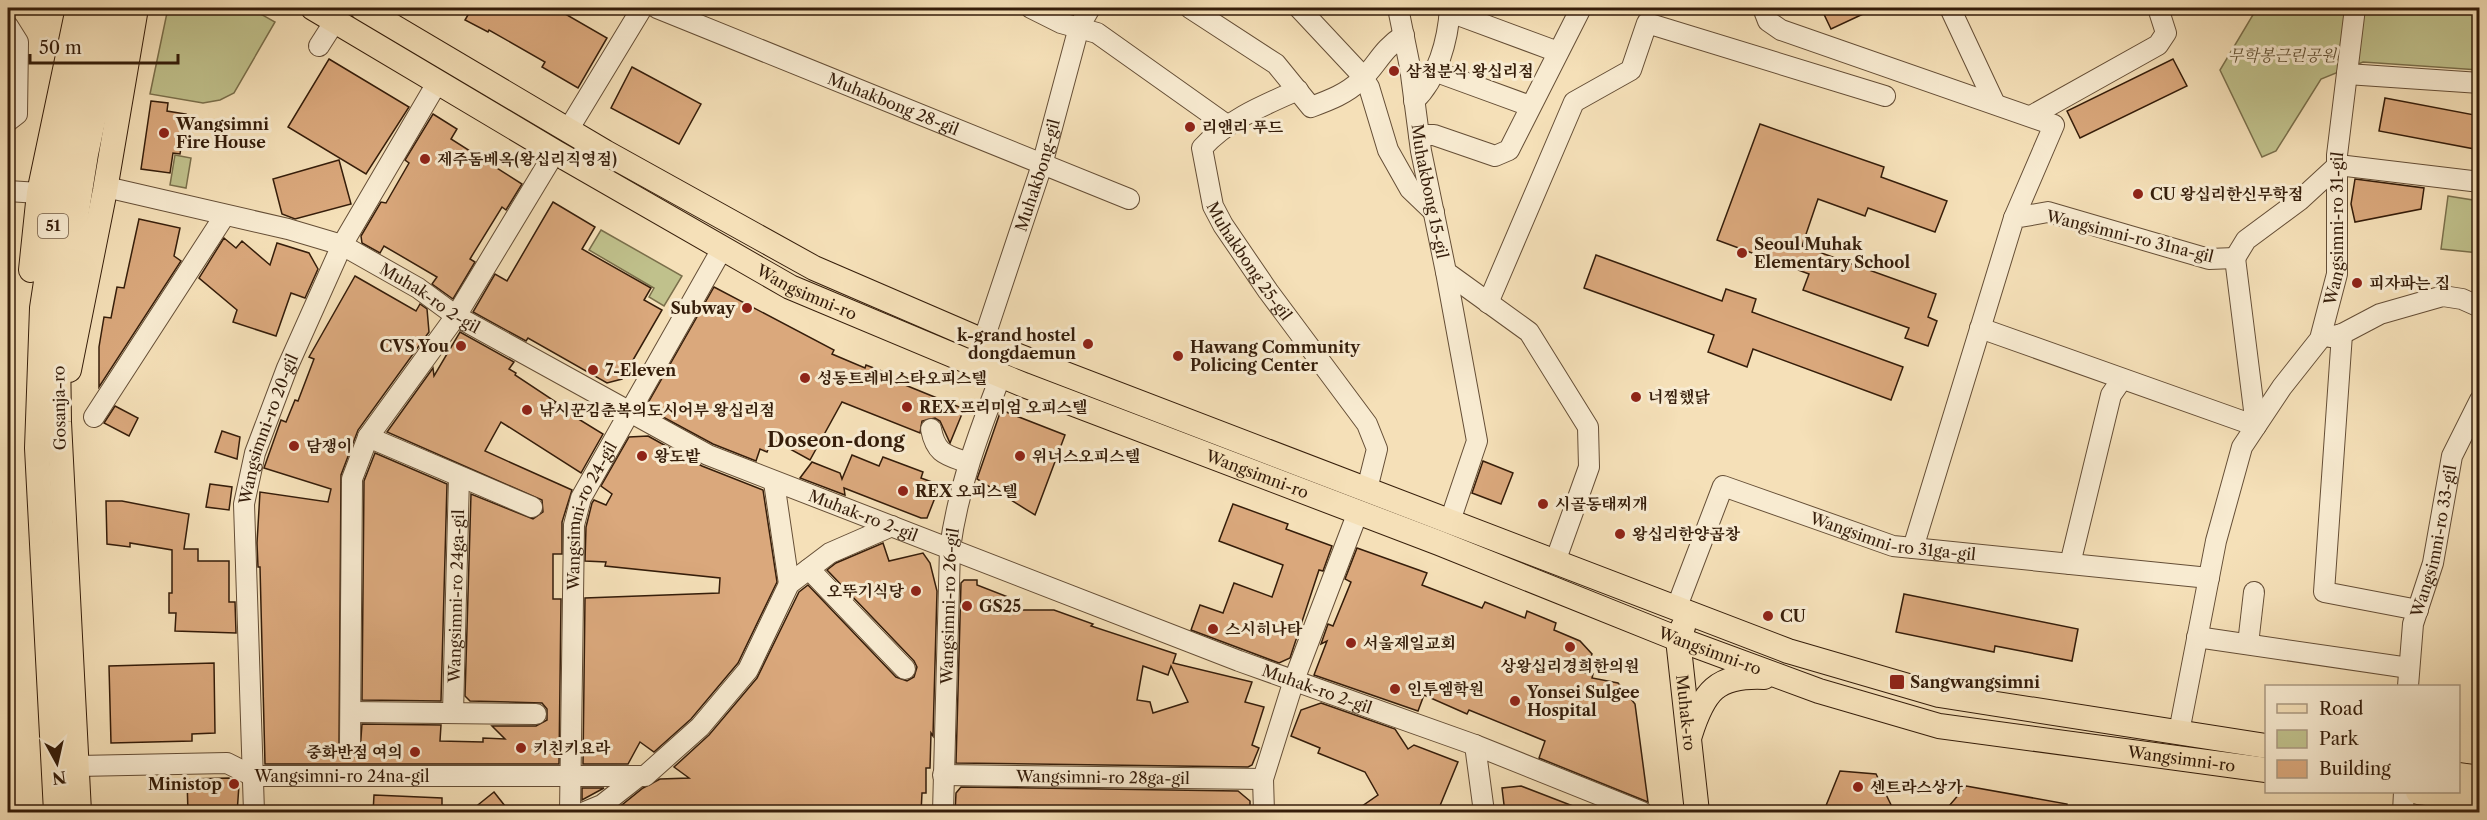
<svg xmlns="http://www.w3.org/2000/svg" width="2487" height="820" viewBox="0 0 2487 820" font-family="'Libre Caslon Text','Noto Serif KR',serif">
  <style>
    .green { fill: #c0c18c; stroke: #7a6f4b; stroke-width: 1.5 }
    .building { fill: #daa87c; stroke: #351d0a; stroke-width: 1.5; fill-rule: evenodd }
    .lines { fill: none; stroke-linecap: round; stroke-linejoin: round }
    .minor-casing { stroke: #654e36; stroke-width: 22 }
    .major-casing { stroke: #351d0a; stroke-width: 26 }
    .minor { stroke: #f8ebd1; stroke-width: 20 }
    .major { stroke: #f5e0b8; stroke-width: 24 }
    .poi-dot { fill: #8f2418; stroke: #f8ebd1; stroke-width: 2 }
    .labels { text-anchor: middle; stroke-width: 6; stroke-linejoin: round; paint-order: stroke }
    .shield { fill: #f8ebd1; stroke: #705b46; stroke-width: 1.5 }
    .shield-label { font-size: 15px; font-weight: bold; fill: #351d0a }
    .park-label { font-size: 16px; font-style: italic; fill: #5f4e31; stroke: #f8ebd1 }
    .poi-label { font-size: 16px; font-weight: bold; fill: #351d0a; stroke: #f8ebd1; text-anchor: start }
    .street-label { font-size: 16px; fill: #351d0a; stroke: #f8ebd1 }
    .quarter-label { font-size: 20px; font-weight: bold; fill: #351d0a; stroke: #f8ebd1 }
  </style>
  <rect width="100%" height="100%" fill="#f5e0b8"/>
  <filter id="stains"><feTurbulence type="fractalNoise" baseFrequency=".00333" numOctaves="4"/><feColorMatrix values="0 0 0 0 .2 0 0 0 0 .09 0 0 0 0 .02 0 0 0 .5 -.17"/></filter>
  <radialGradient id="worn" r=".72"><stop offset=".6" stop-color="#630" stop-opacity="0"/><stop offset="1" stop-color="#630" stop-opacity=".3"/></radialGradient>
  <g class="green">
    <path d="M168,8H250L275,22L234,93L220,100L203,103L150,94Z"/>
    <path d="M2257,8H2479V70L2363,62L2321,79L2276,151L2262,157L2220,70Z"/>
    <path d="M175,155L191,158L186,188L170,185Z"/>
    <path d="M2448,196L2479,201V253L2441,249Z"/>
    <path d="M601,230L682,276L664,306L649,297L654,288L589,250Z"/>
  </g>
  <g class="building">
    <path d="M472,8H555L607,38L578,88L542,67L545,62L489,30L488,32L465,20Z"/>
    <path d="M1821,8H1876L1831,29Z"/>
    <path d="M329,59L409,107L366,174L288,127Z"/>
    <path d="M2173,59L2187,86L2080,138L2067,111Z"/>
    <path d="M632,67L701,104L679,144L611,108Z"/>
    <path d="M2385,98L2480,116V150L2379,131Z"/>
    <path d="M151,101L168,103L167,111L186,114L180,154L173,153L170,173L141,169Z"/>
    <path d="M433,114L457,129L451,139L522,184L506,210L502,207L470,259L475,262L453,299L432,284L437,277L384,246L380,253L362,243L361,236L381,202L386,203L409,163L405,160Z"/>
    <path d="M1760,124L1884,167L1881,177L1947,201L1935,232L1868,208L1865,216L1818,199L1802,246L1936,294L1928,317L1937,321L1928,346L1905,338L1909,328L1803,290L1809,274L1717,240Z"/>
    <path d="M339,160L351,204L295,219L282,214L273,179Z"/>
    <path d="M2355,179L2424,188L2421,209L2355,222L2351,204Z"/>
    <path d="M553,202L595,227L582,249L651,288L644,300L662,310L622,379L607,383L528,338L526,341L473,312L495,274L507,281Z"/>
    <path d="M139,219L180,228L174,256L181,261L99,387V347L104,317L111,318L117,287L124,288Z"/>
    <path d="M224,238L236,248L242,241L270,265L277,243L309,253L318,269L305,298L291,293L276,336L233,322L237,310L199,278Z"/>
    <path d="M1596,255L1722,301L1726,289L1756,299L1752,312L1903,367L1891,400L1753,349L1747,367L1708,352L1714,335L1584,288Z"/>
    <path d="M355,276L416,311L420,304L427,309L429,332L358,430L341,475L339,749L349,756L360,751L362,724L441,725L440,741L483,742V738L505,739L492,726H536L547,720V709L542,703L470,701L465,696L471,494L533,519L543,512L542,500L387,432L433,368L434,376L460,332L514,362L509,369L516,373L515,375L556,402L554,404L603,434L581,473L501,422L485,451L572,490L562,522V554H553V599H561L559,764H265L260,567H258L257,543L260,492L328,502L331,489L264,468L281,420L286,422L295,400L298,401L314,359L309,357Z"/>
    <path d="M714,287L834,350L832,354L865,368L866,365L884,372L883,376L964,409L950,443L940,421L935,418L922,421L920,433L842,402L810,460L772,439L767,452L760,449L756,461L713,444L650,410L648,403Z"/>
    <path d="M115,406L138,418L129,436L104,423Z"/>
    <path d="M1001,410L1065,435L1035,515L977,479Z"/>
    <path d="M222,431L240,437L237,459L215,452Z"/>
    <path d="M648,436L702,466L763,490L777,582L738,663L691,719L654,752L640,742L628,764H583L585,598L719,593L720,578L605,566L606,562L585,561L586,527L592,503L594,500L606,505L612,494L601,486L629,437Z"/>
    <path d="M375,453L447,484L441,701L362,700L364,481Z"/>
    <path d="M852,455L879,466L883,457L923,472L921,478L940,485L927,518H921L844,488L845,495L800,478L812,462L840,473L842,479Z"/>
    <path d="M1483,461L1513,473L1501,504L1472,493Z"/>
    <path d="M210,484L232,487L229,510L206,507Z"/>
    <path d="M106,501H122L189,514L184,549H198V561H229V602H235L236,633L175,631L176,613H169V593H172V550L130,543V547L107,544Z"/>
    <path d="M1233,504L1288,524L1286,529L1332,546L1323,571L1319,570L1290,658L1279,663L1191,630L1200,605L1223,613L1234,583L1272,597L1283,565L1219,541Z"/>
    <path d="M883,543L889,561L923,553L930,563L937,591L933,736L931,733L930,768H926V793H922L921,813H612L643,788L660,779L689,778L674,767L709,735L757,678L799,592L808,585L896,677L907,681L914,677L917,667L914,661L827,570L836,563Z"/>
    <path d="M1357,548L1427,573L1422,585L1482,608L1485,602L1525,618L1527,611L1556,623L1554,630L1580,641L1592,654L1585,673L1593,674L1592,678L1618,683L1635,704L1648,802L1539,758L1545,741L1469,710L1467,714L1424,695L1418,711L1314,675L1327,641L1321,644L1328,624L1333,626L1351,582L1345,579Z"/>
    <path d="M964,580H977V585L1008,597V610H1054L1093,624L1091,626L1176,654L1173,663L1252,682L1245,702L1264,707L1252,745L1259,748L1252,765L1248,767L956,763L961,583ZM1143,666L1168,675L1171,666L1188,702L1153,713L1150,702L1137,700Z"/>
    <path d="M1904,594L2078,629L2072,661L1995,646L1994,652L1896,632Z"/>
    <path d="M214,663L215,733L192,734V741L111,743L109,666Z"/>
    <path d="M1321,703L1395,729L1408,749L1414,745L1458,762L1437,813H1352L1378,795L1365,772L1318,753L1320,748L1291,736L1301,710Z"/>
    <path d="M1840,771L1876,774L1895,813H1823Z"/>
    <path d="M229,778L239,785L237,813H188L187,779Z"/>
    <path d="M1521,786L1586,811V813H1505L1502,788Z"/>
    <path d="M1966,786L2067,804L2066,813H1943Z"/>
    <path d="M961,787L1238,791L1250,801V813H955L956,793Z"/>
    <path d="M582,788H604L582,800Z"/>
    <path d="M494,792L505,806L497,813H468Z"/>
    <path d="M374,795L442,798V813H373Z"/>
  </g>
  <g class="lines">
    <g class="minor-casing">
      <g id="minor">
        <path id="s1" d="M657,8L1129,199"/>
        <path d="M1031,8L1061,23L1097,33L1228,126"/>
        <path d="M1190,8L1276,64L1311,107C1330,100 1346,94 1361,80C1379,63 1380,51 1404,35"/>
        <path d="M1299,8L1357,70L1369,87L1388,150L1410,189L1434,212"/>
        <path id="s2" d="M1398,8L1410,67L1421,151L1446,272L1529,332L1588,427L1589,467L1555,562"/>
        <path d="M1763,8L1768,21L1781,30L2054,125L2014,218"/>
        <path d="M1950,8L1995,104"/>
        <path d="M1450,12L1558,52"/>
        <path d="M8,26L18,42L17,114L8,121"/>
        <path d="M319,46L335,21"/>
        <path d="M1434,71L1530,106"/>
        <path d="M2347,74L2480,83"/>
        <path id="s3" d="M1298,90C1264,105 1227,120 1202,148L1213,206L1223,225L1268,291L1367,424L1377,449L1367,489"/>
        <path d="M1414,101C1438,78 1448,40 1450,8"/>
        <path d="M2031,116L2158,45L2166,33L2158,8"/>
        <path d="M568,130L642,8"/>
        <path d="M1419,135H1434L1495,156L1509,150L1581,8"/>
        <path id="s4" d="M106,187L288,229L342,245L418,288L456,316L708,455L1239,661L1475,745L1642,812"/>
        <path d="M8,191L39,193"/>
        <path d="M2235,258L2246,240L2300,200L2338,165L2480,182"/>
        <path d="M1446,272L1477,441L1450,521"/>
        <path d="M1488,303L1574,102L1631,70L1647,23L1885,96"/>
        <path d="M1980,328L2256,426L2235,258"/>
        <path d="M2342,334L2324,592L2418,610"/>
        <path d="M2330,337L2342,334L2380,314L2443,296L2462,299L2480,307"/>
        <path d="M94,417L225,215"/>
        <path d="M931,429C936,455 947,455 969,463"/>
        <path d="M368,437L532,507"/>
        <path d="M774,482L789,584"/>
        <path d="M1913,548L2014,218L2048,212L2209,259L2235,258"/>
        <path d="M2070,564L2111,395L2122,379"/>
        <path d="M809,569L905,669"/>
        <path id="s5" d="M1676,609L1723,486L1893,546L2209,578"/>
        <path d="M2197,637L2409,668"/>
        <path d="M2248,644L2254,592"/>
        <path id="s6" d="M2408,686L2413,624L2433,563L2452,456L2480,400"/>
        <path d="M351,712L536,714"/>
        <path id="s7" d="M453,713L459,477"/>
        <path id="s8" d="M2179,732L2216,541L2242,447L2282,387L2320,339L2337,274V155L2355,8"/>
        <path d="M350,744L352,479L368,437L456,316L555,152"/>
        <path d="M1475,745L1484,812"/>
        <path id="s9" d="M78,766L227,763L253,776H645L700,727L748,670L789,584L830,553L892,526"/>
        <path id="s10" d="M943,775L1263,779"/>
        <path id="s11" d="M254,812L244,504L255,453L287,368L342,245L437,83"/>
        <path id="s12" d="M570,812L574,525L581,498L722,249"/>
        <path d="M585,812L602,805L639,776"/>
        <path id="s13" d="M943,812L950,548C958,488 979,432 1001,375L983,342L1042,165L1079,27L1090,8"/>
        <path d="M1264,812L1263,779L1294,680L1358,512"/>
        <path d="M2403,812L2404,792"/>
      </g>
    </g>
    <g class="major-casing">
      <g id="major">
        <path id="s14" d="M313,8L555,152L790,287L1024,385L1439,543L1678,639L1819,691L1939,726L2266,770"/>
        <path d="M362,8L605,152L814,268L1018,356L1788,651L1939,695L2266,746"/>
        <path d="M31,270L39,193L78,8"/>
        <path d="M69,370L105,190L136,8"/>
        <path id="s15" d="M1683,627L1678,639L1697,812"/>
        <path d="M1690,735C1704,691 1716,675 1764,677"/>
        <path d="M2458,775L2480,778"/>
        <path d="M2418,792L2480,799"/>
        <path d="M56,812L37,448L42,308L64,164L96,8"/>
        <path d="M79,812L59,422L58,350L63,298L86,154L117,8"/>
      </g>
    </g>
    <use href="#minor" class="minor"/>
    <use href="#major" class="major"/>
  </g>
  <g class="poi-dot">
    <circle cx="1394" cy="71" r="6"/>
    <circle cx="1190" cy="127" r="6"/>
    <circle cx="164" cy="133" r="6"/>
    <circle cx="425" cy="159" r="6"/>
    <circle cx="2138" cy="194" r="6"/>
    <circle cx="1742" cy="253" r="6"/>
    <circle cx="2357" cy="283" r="6"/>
    <circle cx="747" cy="308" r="6"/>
    <circle cx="1088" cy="344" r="6"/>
    <circle cx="461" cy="346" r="6"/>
    <circle cx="1178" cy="356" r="6"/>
    <circle cx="593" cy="370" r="6"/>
    <circle cx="805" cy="378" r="6"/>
    <circle cx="1636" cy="397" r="6"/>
    <circle cx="907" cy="407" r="6"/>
    <circle cx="527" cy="410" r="6"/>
    <circle cx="294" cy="446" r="6"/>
    <circle cx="642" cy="456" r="6"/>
    <circle cx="1020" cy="456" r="6"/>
    <circle cx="903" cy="491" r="6"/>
    <circle cx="1543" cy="504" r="6"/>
    <circle cx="1620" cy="534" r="6"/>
    <circle cx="916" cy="591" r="6"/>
    <circle cx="967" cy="606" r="6"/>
    <circle cx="1768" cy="616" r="6"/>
    <circle cx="1213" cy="629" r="6"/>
    <circle cx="1351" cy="643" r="6"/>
    <circle cx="1570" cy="647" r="6"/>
    <rect x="1889" y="674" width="16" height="16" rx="3"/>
    <circle cx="1395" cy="689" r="6"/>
    <circle cx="1515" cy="701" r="6"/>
    <circle cx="521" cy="748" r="6"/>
    <circle cx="415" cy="752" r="6"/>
    <circle cx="234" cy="784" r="6"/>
    <circle cx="1858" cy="787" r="6"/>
  </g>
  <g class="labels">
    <rect class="shield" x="38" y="214" width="30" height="24" rx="4.5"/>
    <g class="shield-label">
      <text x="53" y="231">51</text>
    </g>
    <g class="park-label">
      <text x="2282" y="61">무학봉근린공원</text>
    </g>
    <g class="poi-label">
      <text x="1406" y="77">삼첩분식 왕십리점</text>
      <text x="176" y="130">Wangsimni<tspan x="176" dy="18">Fire House</tspan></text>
      <text x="1202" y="133">리앤리 푸드</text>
      <text x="437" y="165">제주돔베옥(왕십리직영점)</text>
      <text x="2150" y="200">CU 왕십리한신무학점</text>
      <text x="1754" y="250">Seoul Muhak<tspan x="1754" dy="18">Elementary School</tspan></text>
      <text x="2369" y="289">피자파는 집</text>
      <text x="735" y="314" text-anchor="end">Subway</text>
      <text x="1076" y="341" text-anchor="end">k-grand hostel<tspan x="1076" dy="18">dongdaemun</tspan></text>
      <text x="449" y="352" text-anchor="end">CVS You</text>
      <text x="1190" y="353">Hawang Community<tspan x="1190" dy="18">Policing Center</tspan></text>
      <text x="605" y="376">7-Eleven</text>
      <text x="817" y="384">성동트레비스타오피스텔</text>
      <text x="1648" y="403">너찜했닭</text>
      <text x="919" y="413">REX 프리미엄 오피스텔</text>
      <text x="539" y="416">낚시꾼김춘복의도시어부 왕십리점</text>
      <text x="306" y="452">담쟁이</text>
      <text x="654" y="462">왕도밭</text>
      <text x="1032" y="462">위너스오피스텔</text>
      <text x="915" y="497">REX 오피스텔</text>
      <text x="1555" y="510">시골동태찌개</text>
      <text x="1632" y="540">왕십리한양곱창</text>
      <text x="904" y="597" text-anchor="end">오뚜기식당</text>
      <text x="979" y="612">GS25</text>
      <text x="1780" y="622">CU</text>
      <text x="1225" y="635">스시히나타</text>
      <text x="1363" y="649">서울제일교회</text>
      <text x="1570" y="672" text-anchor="middle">상왕십리경희한의원</text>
      <text x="1910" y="688">Sangwangsimni</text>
      <text x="1407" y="695">인투엠학원</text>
      <text x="1527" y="698">Yonsei Sulgee<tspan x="1527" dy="18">Hospital</tspan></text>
      <text x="533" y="754">키친키요라</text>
      <text x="403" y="758" text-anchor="end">중화반점 여의</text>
      <text x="222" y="790" text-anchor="end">Ministop</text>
      <text x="1870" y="793">센트라스상가</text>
    </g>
    <g class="street-label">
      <text dy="6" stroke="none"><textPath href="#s1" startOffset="255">Muhakbong 28-gil</textPath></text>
      <text dy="6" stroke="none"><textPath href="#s13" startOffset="658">Muhakbong-gil</textPath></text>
      <text dy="6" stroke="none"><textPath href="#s2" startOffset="186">Muhakbong 15-gil</textPath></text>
      <text dy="6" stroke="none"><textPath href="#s8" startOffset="538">Wangsimni-ro 31-gil</textPath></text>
      <text transform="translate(2130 236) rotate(14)" y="6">Wangsimni-ro 31na-gil</text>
      <text dy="6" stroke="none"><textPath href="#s3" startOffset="238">Muhakbong 25-gil</textPath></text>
      <text dy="6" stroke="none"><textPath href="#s14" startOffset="570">Wangsimni-ro</textPath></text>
      <text dy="6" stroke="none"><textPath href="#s4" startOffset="346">Muhak-ro 2-gil</textPath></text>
      <text transform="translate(59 408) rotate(-91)" y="6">Gosanja-ro</text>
      <text dy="6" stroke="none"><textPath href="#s11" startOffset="387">Wangsimni-ro 20-gil</textPath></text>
      <text dy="6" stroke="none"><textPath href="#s14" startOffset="1056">Wangsimni-ro</textPath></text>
      <text dy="6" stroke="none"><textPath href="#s12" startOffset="300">Wangsimni-ro 24-gil</textPath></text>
      <text dy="6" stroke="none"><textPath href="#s4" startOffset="832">Muhak-ro 2-gil</textPath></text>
      <text dy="6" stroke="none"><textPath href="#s5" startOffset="310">Wangsimni-ro 31ga-gil</textPath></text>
      <text dy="6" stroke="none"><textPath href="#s6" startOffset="148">Wangsimni-ro 33-gil</textPath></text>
      <text dy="6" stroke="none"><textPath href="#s7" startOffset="117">Wangsimni-ro 24ga-gil</textPath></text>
      <text dy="6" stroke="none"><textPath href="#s13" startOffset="206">Wangsimni-ro 26-gil</textPath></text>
      <text dy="6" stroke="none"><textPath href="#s14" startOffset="1542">Wangsimni-ro</textPath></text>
      <text dy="6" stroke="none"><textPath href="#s4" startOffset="1318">Muhak-ro 2-gil</textPath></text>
      <text dy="6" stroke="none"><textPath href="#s15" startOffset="87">Muhak-ro</textPath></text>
      <text dy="6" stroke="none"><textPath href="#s14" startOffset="2028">Wangsimni-ro</textPath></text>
      <text dy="6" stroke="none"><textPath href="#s9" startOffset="267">Wangsimni-ro 24na-gil</textPath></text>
      <text dy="6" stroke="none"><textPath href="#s10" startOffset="160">Wangsimni-ro 28ga-gil</textPath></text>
    </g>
    <g class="quarter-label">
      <text x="836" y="447">Doseon-dong</text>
    </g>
  </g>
  <rect width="2487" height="820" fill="none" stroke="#f5e0b8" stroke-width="30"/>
  <rect x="9" y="9" width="2469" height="802" fill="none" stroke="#351d0a" stroke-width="3"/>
  <rect x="15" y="15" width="2457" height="790" fill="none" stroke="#351d0a" stroke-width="1.5"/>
  <rect x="2265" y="685" width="195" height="108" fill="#f8ebd1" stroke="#aa9981" stroke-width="1.5"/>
  <rect x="2277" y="704" width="30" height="9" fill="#f5e0b8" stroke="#aa9981" stroke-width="1.5"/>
  <text x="2319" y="715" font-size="18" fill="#351d0a">Road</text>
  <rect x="2277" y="730" width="30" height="18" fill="#c0c18c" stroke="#aa9981" stroke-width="1.5"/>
  <text x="2319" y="745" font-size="18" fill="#351d0a">Park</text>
  <rect x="2277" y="760" width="30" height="18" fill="#daa87c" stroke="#aa9981" stroke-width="1.5"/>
  <text x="2319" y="775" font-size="18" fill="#351d0a">Building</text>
  <g transform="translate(57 763) rotate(172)" stroke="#f8ebd1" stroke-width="4.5" paint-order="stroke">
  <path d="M0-4.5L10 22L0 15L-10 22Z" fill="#351d0a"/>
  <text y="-9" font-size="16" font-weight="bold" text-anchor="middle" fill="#351d0a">N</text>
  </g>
  <path d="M30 54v9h148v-9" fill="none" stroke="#351d0a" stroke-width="3"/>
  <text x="39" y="54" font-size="18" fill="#351d0a" stroke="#f8ebd1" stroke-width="4.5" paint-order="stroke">50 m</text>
  <rect width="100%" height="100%" filter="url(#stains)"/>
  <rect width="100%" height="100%" fill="url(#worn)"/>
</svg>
